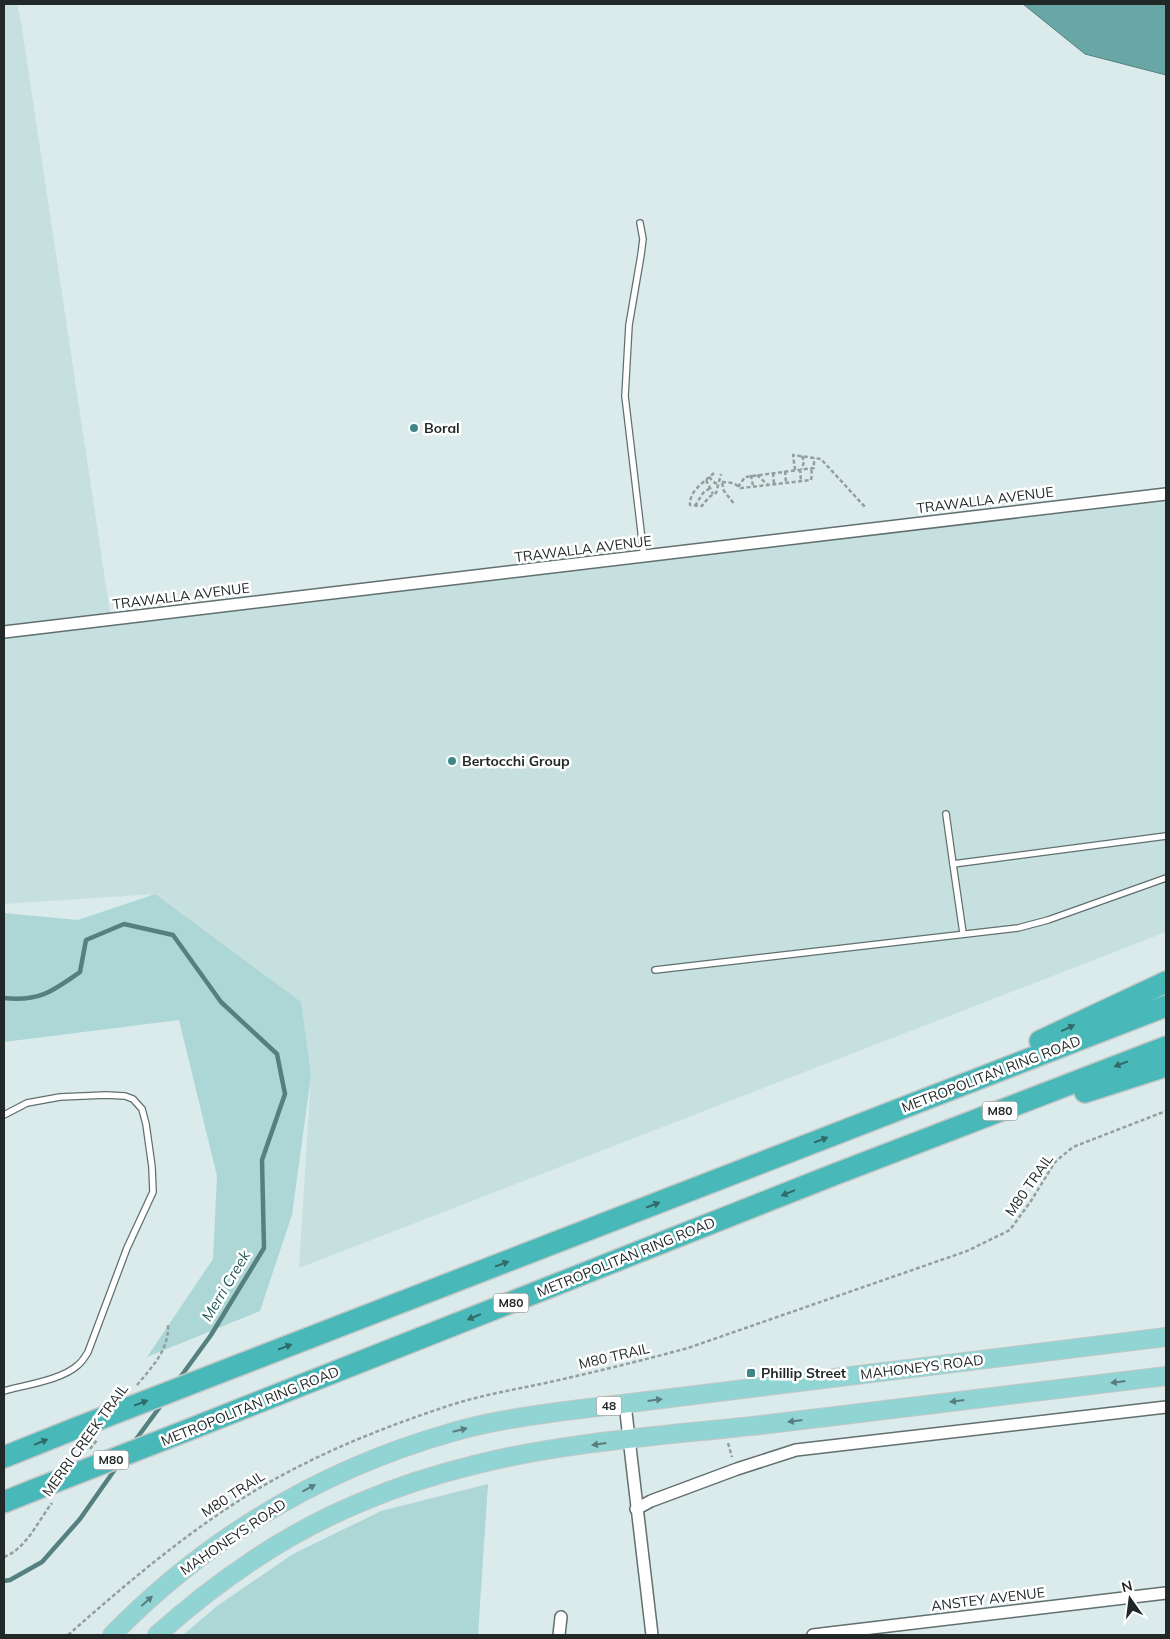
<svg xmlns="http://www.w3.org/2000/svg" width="1170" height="1639" viewBox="0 0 1170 1639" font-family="Mulish,sans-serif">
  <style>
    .built { fill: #c6dfdf }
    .green { fill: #acd7d6 }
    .water { fill: #69a6a6; stroke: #548080 }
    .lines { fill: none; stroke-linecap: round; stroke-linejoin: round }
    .stream { stroke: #548080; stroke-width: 4.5 }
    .lane-casing { stroke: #616f6f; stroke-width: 8 }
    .street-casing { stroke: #616f6f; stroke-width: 14 }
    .primary-casing { stroke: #c6c7c7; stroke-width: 20 }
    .highway-casing { stroke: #c6c7c7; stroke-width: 24 }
    .path { stroke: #939f9f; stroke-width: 2.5; stroke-dasharray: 4 2.5; stroke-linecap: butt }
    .lane { stroke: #fff; stroke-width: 5.5 }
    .street { stroke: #fff; stroke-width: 11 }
    .primary { stroke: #91d4d4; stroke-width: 18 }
    .highway { stroke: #48b8b8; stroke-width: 21 }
    .highway-bridge-casing { stroke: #c6c7c7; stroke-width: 24; stroke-linecap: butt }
    .highway-bridge { stroke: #48b8b8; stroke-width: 21 }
    .oneway { fill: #336969 }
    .oneway2 { fill: #5a7e7e }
    .poi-dot { fill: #3f8787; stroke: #fff; stroke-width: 2 }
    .labels { text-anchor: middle; stroke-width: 5; stroke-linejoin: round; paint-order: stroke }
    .shield { fill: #fff; stroke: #646868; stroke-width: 1 }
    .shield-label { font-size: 12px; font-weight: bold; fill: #222828 }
    .poi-label { font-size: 14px; font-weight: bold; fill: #222828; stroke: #fff; text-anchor: start }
    .street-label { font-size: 14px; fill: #222828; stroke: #fff }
    .water-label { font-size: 15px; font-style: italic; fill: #245959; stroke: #fff }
  </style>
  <rect width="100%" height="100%" fill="#dbebeb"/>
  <path class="built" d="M4,4H17L21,22L111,619L1166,490V932L299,1268L311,1076L155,894L4,904Z"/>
  <g class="green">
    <path d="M155,894L301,1002L311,1076L292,1215L260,1311L147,1357L213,1259L217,1176L179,1020L4,1042V913L78,920Z"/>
    <path d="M488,1484L478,1635H183L217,1606L293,1554L381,1511Z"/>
  </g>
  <path class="water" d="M1023,4H1166V75L1085,54Z"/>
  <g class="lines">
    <g class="stream">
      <path d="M4,998C39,1002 53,991 80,972L86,940L124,924L173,935L221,1002L277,1054L285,1094L262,1160L264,1248L211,1335L179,1379"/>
      <path d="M134,1442L162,1404"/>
      <path d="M4,1581L10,1580L42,1562L80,1519L118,1465"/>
    </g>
    <g class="lane-casing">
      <g id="lane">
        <path d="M640,223L643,239L641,255L629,325L625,396L644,557"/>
        <path d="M946,814L953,864"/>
        <path d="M963,933L953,864L1166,836"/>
        <path d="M655,970L1018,928L1048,920L1166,878"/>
        <path d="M4,1115L27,1103L60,1097L106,1095L125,1096L133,1099L142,1109L146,1124L152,1167L153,1192L127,1248L88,1352C85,1357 82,1362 78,1365C62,1380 25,1385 4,1391"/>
      </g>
    </g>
    <g class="street-casing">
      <g id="street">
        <path d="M4,632L1166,494"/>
        <path d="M625,1404L652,1635"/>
        <path d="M636,1509L651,1501L737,1469L796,1450L1166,1407"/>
        <path d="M559,1635L561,1617"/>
        <path d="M813,1635L1166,1593"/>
      </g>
    </g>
    <g class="primary-casing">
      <g id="primary">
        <path d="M112,1635C207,1538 322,1469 453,1432C487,1422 522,1417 557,1412L1166,1337"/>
        <path d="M157,1635C186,1609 216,1585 249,1563C317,1516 398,1483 478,1464C571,1441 673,1435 769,1424C901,1408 1034,1392 1166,1376"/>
      </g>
    </g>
    <g class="highway-casing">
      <g id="highway">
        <path d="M1040,1041L1166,982"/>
        <path d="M1085,1092L1166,1066"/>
        <path d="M239,1365L1166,1006"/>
        <path d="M188,1430L833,1175L1166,1047"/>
        <path d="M4,1457L79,1427"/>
        <path d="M4,1502L34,1490"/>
      </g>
    </g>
    <g class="path">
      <path d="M802,456L804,461L802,469"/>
      <path d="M800,469L801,481"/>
      <path d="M795,470L793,455L821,459L865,507"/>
      <path d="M785,471L786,483"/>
      <path d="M714,473C704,482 689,491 690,505L702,506L709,497L716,493L721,474"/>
      <path d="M773,473L774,484"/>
      <path d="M751,475L753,486"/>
      <path d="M757,475L768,485"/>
      <path d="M709,477L715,483L719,484"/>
      <path d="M706,480L713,494"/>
      <path d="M722,482L733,483L741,488L811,480L812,474L811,468"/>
      <path d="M722,483L724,491L735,505"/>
      <path d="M738,487L745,477L814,468V458"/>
      <path d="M695,506L703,493L710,488"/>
      <path d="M137,1385C152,1367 169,1350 168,1325"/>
      <path d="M728,1443L732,1457"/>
      <path d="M90,1449L97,1440"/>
      <path d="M4,1557C26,1549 38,1521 52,1503"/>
      <path d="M68,1635C127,1583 188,1531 256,1490C313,1456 376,1430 439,1409C472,1397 507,1391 541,1384C591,1373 640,1361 688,1348L967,1251L1010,1230L1031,1201L1055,1162L1073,1147L1166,1111"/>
    </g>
    <use href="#lane" class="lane"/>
    <use href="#street" class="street"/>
    <use href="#primary" class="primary"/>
    <use href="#highway" class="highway"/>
    <g class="highway-bridge-casing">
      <g id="highway-bridge">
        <path d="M79,1427L239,1365"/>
        <path d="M34,1490L188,1430"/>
      </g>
    </g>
    <use href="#highway-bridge" class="highway-bridge"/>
  </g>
  <defs><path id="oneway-solid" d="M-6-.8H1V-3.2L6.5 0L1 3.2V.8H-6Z" transform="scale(1.25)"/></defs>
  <g class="oneway">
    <use href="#oneway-solid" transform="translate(1068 1028) rotate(-25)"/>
    <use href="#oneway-solid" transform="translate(1121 1064) rotate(159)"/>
    <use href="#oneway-solid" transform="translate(821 1140) rotate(-21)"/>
    <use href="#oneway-solid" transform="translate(788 1193) rotate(158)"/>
    <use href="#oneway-solid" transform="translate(653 1205) rotate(-21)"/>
    <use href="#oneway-solid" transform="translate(502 1264) rotate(-21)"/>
    <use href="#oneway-solid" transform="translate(474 1317) rotate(158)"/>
    <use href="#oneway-solid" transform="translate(285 1347) rotate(-21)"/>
    <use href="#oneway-solid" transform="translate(141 1403) rotate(-21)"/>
    <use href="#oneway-solid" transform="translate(41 1442) rotate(-22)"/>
  </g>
  <g class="oneway2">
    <use href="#oneway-solid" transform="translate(1118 1382) rotate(173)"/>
    <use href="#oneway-solid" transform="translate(655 1400) rotate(-7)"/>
    <use href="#oneway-solid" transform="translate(957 1401) rotate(173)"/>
    <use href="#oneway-solid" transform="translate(795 1421) rotate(173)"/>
    <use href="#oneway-solid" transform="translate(460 1430) rotate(-14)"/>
    <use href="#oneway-solid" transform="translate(599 1444) rotate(172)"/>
    <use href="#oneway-solid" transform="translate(309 1488) rotate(-28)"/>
    <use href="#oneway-solid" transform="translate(147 1601) rotate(-42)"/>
  </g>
  <g class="poi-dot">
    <circle cx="414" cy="428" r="5"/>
    <circle cx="452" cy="761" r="5"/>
    <rect x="746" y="1368" width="10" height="10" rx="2.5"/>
  </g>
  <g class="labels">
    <g class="shield">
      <rect x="982.5" y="1101.5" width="35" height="19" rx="4"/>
      <rect x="493.5" y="1293.5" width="35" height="19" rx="4"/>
      <rect x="596.5" y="1396.5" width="25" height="19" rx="4"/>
      <rect x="93.5" y="1450.5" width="35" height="19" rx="4"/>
    </g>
    <g class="shield-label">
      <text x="1000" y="1115">M80</text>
      <text x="511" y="1307">M80</text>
      <text x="609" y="1410">48</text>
      <text x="111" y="1464">M80</text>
    </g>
    <g class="poi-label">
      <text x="424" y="433">Boral</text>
      <text x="462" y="766">Bertocchi Group</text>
      <text x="761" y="1378">Phillip Street</text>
    </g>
    <g class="street-label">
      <text transform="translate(985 500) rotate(-7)" y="5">TRAWALLA AVENUE</text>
      <text transform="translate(583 549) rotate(-7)" y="5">TRAWALLA AVENUE</text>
      <text transform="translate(181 596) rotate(-7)" y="5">TRAWALLA AVENUE</text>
      <text transform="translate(991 1074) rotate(-21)" y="5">METROPOLITAN RING ROAD</text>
      <text transform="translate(1029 1185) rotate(-55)" y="5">M80 TRAIL</text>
      <text transform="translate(626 1257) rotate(-22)" y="5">METROPOLITAN RING ROAD</text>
      <text transform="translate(614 1356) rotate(-13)" y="5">M80 TRAIL</text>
      <text transform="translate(922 1367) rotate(-7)" y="5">MAHONEYS ROAD</text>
      <text transform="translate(250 1406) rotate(-22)" y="5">METROPOLITAN RING ROAD</text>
      <text transform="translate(85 1440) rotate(-54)" y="5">MERRI CREEK TRAIL</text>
      <text transform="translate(233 1494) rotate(-33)" y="5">M80 TRAIL</text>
      <text transform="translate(233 1537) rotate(-34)" y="5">MAHONEYS ROAD</text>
      <text transform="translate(988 1599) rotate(-7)" y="5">ANSTEY AVENUE</text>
    </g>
    <g class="water-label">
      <text transform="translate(226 1286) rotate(-59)" y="5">Merri Creek</text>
    </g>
  </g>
  <rect width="1170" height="1639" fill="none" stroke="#222828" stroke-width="10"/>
  <g transform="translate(1130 1599) rotate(346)" stroke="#ffffff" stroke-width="4" paint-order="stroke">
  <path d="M0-4L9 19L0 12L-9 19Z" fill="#222828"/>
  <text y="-8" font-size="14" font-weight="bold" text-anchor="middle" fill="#222828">N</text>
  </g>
</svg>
